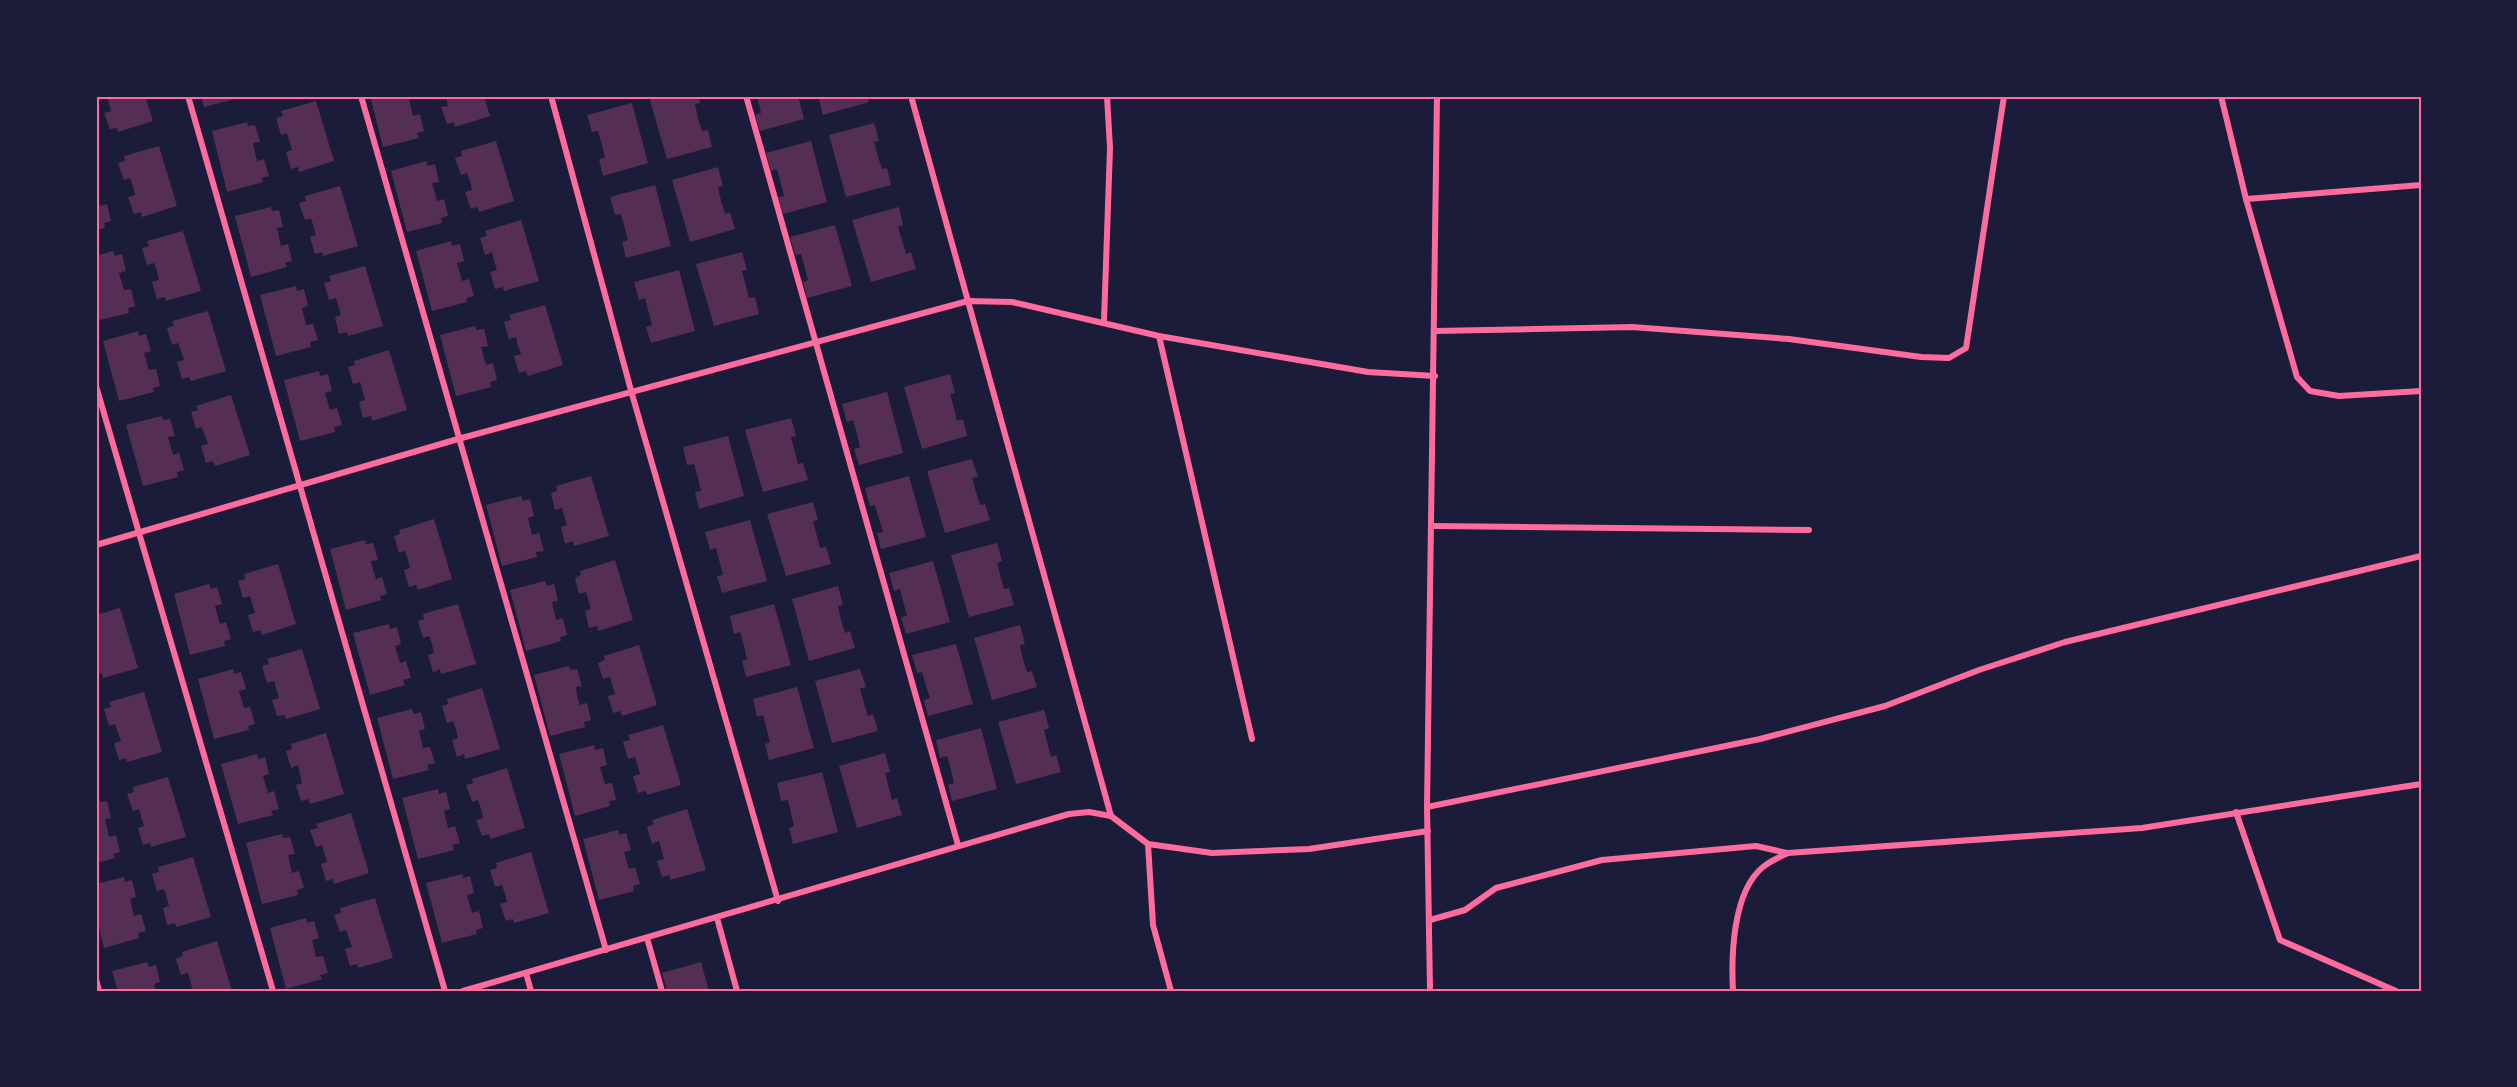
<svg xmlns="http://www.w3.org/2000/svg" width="2517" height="1087" viewBox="0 0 2517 1087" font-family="Figtree,sans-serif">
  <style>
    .building { fill: #542f53 }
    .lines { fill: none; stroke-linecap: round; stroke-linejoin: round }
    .minor { stroke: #ff6b9d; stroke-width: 6 }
    .neatline { fill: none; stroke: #ff6b9d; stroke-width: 2 }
  </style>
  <rect width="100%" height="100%" fill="#1b1b3a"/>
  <g class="building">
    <path d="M107,96H145L153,121L118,132L117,128L110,129L104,113L111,111Z"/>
    <path d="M201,96H238L239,98L204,107Z"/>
    <path d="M370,96H415L409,99L413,116L420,114L424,131L417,133L419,138L383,147Z"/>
    <path d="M446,96H484L490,116L455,127L454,122L447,124L441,107L448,106Z"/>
    <path d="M698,96L700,103L695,104L698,118L702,131L708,130L712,147L667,159L649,97Z"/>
    <path d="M757,96H798L804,119L760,131L755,115L761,113Z"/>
    <path d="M818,96H867L869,102L823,115Z"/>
    <path d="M316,101L334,161L299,172L298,167L291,169L286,152L292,150L287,133L281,135L276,118L283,116L281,111Z"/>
    <path d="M632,103L648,163L603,176L599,159L605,158L602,145L598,131L592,132L587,115Z"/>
    <path d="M247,122L248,126L255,125L260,142L253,143L257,161L264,159L269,176L261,178L263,182L227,192L212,131Z"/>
    <path d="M874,123L879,141L874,142L878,157L882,169L887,168L891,185L846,197L829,135Z"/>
    <path d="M496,141L514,201L479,212L478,207L471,209L465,192L472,190L470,181L467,173L461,175L455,158L462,156L461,151Z"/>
    <path d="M811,141L827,202L783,214L778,197L784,196L777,169L771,171L766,153Z"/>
    <path d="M159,146L177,206L142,217L141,212L134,214L128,197L135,195L133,186L130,178L124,180L118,163L125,161L124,156Z"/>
    <path d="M426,161L428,166L435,164L439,182L432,183L437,201L444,199L448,216L441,218L442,223L407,232L391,171Z"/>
    <path d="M718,167L723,186L718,187L721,201L725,214L730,212L735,229L690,242L672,180Z"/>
    <path d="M655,185L671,246L626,258L622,242L628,240L621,214L615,215L610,197Z"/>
    <path d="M340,186L358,246L323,256L322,252L315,254L310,237L316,235L311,218L305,220L299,203L306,201L305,196Z"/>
    <path d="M96,193L100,206L107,204L111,221L104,223L105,228L96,230Z"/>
    <path d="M271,207L272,211L279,210L283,227L277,228L281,246L288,244L292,261L285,263L287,267L251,277L235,216Z"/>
    <path d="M899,207L903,225L898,227L906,254L911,252L916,269L871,282L852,220Z"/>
    <path d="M521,220L539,281L504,291L503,287L495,289L490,272L497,270L494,261L492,252L485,255L480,238L487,236L485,231Z"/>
    <path d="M835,225L852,286L807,298L803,282L808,280L801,254L795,255L790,237Z"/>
    <path d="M183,231L201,291L166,301L165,297L157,299L152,282L159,280L157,271L154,263L147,265L142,248L149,246L147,241Z"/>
    <path d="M451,241L452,246L460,244L464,261L457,263L462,281L469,279L474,296L466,298L467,302L432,311L416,251Z"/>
    <path d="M113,251L115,256L122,254L126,271L119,273L124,290L131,289L135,306L128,308L129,313L96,321V256Z"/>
    <path d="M742,252L747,270L742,271L749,298L755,297L759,314L714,326L696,264Z"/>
    <path d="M365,266L383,326L348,336L347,332L339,334L335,317L341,315L336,298L329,300L324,283L331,281L329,276Z"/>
    <path d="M679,270L695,331L651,343L646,327L652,325L645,298L639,300L634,282Z"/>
    <path d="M296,286L297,291L304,289L308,306L302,308L306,325L313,324L318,340L310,342L311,347L276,356L260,295Z"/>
    <path d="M545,305L563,365L528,376L526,371L519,373L514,356L521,354L518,346L516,337L509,339L504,322L511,320L509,315Z"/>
    <path d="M208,311L226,371L191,381L189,377L182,379L177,362L184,360L181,351L178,343L172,345L167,328L174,326L172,321Z"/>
    <path d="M475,326L476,330L484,329L488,346L481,347L486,365L493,363L497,380L490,382L491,387L456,396L440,335Z"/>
    <path d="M138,331L139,336L146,334L151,351L144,353L149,370L156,369L160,386L153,388L154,392L119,401L103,341Z"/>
    <path d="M389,350L407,410L372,421L371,416L363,418L359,402L365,400L360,382L353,384L348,367L355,365L354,361Z"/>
    <path d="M319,371L320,376L328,374L332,391L325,393L330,410L337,408L342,425L334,427L335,432L300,441L284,380Z"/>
    <path d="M950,374L955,393L950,394L954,408L957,421L963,419L967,436L922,449L904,387Z"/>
    <path d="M887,392L903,453L859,465L854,449L860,447L857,434L853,420L847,422L842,404Z"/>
    <path d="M231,395L250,455L215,466L213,461L206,463L201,446L208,444L205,436L202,427L196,429L191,412L198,410L196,406Z"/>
    <path d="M162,416L163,420L170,419L175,436L168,437L173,455L179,453L184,470L177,472L178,477L143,486L126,425Z"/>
    <path d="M791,418L796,436L791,437L798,464L803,463L808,480L763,492L745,430Z"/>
    <path d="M728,436L744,496L699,509L695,492L701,491L698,478L694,464L687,465L683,447Z"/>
    <path d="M972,459L978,477L972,478L976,492L980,505L985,504L990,520L945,533L927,471Z"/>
    <path d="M591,476L609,536L574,546L573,541L565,544L561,527L567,525L562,508L555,510L551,493L557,491L556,486Z"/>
    <path d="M909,476L926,537L881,549L877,533L883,532L875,505L870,506L865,488Z"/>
    <path d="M521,496L523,501L530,499L534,516L528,518L532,535L539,533L544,551L536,552L537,557L502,566L486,505Z"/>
    <path d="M813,502L818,520L813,521L820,548L826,547L831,564L786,576L767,514Z"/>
    <path d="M434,519L452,579L418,590L416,585L409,587L404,570L410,568L408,560L405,551L399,553L394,536L400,534L399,530Z"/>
    <path d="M750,520L767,581L722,593L717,576L723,575L716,548L710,550L705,532Z"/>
    <path d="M365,540L366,544L373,543L378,560L371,561L373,570L376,579L382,577L387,594L380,596L381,600L346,610L330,549Z"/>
    <path d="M997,543L1002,561L997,563L1004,589L1009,588L1014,605L969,617L951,555Z"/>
    <path d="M615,560L633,620L598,631L597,626L589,628L585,611L591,609L586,592L579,594L575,578L581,575L580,571Z"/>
    <path d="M933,561L950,622L906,634L901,617L907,616L900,589L894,591L889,573Z"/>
    <path d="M278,564L296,624L262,635L260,630L253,632L248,615L255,613L250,596L243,598L238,581L245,579L244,574Z"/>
    <path d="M545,581L547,586L554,584L558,601L552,602L556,620L563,618L567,635L560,637L561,641L526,651L510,590Z"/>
    <path d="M209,584L211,589L217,587L222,604L215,606L220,624L226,622L231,639L224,641L225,646L190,655L174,594Z"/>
    <path d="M838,586L843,605L838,606L841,620L845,633L850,631L855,648L809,661L792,599Z"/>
    <path d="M458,604L476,664L441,674L440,669L433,672L428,655L434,653L432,644L429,636L423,638L418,621L424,619L423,614Z"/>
    <path d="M774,604L791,665L746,677L742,661L747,659L744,646L740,632L734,634L730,616Z"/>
    <path d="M120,608L138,668L103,678L102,673L96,675V615Z"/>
    <path d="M389,624L390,629L397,627L401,644L395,646L400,663L406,661L411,678L403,680L405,685L370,695L353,633Z"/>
    <path d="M1020,625L1025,644L1020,645L1023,659L1027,672L1032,671L1037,687L992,700L974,638Z"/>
    <path d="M956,644L973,704L928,716L924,700L930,698L926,686L922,672L917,673L912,655Z"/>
    <path d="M639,645L657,705L622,716L620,711L613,713L608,696L615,694L610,677L603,679L598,663L605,660L604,656Z"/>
    <path d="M302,649L320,709L286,719L284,715L277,716L272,700L279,698L274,681L267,683L262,666L269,664L267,659Z"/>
    <path d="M569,666L571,670L577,669L582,686L576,687L577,696L580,705L587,703L591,720L584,722L585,727L550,736L534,675Z"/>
    <path d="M233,669L234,674L241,672L246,689L239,691L244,708L250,707L255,724L248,726L249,730L214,739L198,679Z"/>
    <path d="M860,669L866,687L860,689L864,703L868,716L873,714L878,731L832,743L815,681Z"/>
    <path d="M797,687L814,748L769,760L765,744L770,742L763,715L757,717L753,699Z"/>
    <path d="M482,688L500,749L465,759L464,754L457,757L452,740L458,738L456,729L453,721L447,723L442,706L448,704L447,699Z"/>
    <path d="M144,692L162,752L127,762L126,758L119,760L114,743L121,741L115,724L109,726L104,709L111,707L109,702Z"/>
    <path d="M412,709L414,714L421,712L425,729L419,731L423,748L430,747L435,763L427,765L429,770L393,779L377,718Z"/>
    <path d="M1044,710L1049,728L1044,730L1051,757L1056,755L1061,772L1016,784L998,722Z"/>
    <path d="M663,725L681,785L647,795L646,791L638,793L633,776L640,774L635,757L628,759L623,742L630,740L628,735Z"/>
    <path d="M981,728L997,789L952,801L948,785L954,783L951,770L947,756L940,758L936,740Z"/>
    <path d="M326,733L344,794L310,804L308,799L301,801L296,785L302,783L298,765L291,768L286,751L292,749L291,744Z"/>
    <path d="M594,745L595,750L603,748L607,765L600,767L605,784L612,783L616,800L609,801L610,806L575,816L559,754Z"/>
    <path d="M885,753L890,772L885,773L892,800L897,798L902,815L857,828L839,766Z"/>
    <path d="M257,754L258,759L265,757L269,774L263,776L268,793L274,791L279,809L271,811L273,815L238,824L221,764Z"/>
    <path d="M507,768L525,828L490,839L489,834L482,836L476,820L483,818L481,809L478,800L472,802L466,785L473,783L472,779Z"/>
    <path d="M822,772L838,832L793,844L789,828L794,826L788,800L781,801L777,783Z"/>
    <path d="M168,777L186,837L151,847L150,843L143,845L138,828L144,826L139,809L133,811L127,794L134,792L133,787Z"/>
    <path d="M438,789L439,794L446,792L450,809L444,811L446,819L448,828L455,826L460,843L452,845L454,850L418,859L402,798Z"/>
    <path d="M96,798H99L100,802L107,801L111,818L105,819L109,837L116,835L120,852L113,854L115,858L96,863Z"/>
    <path d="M687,809L706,870L670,880V875L662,877L657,861L664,859L659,841L652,844L647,827L654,824L652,820Z"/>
    <path d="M351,813L369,873L334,884L333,879L326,881L321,864L327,862L322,845L316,847L310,830L318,828L316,824Z"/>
    <path d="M618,830L619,835L626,833L631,850L624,852L629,869L635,867L640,884L633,886L634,891L599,900L583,839Z"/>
    <path d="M282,834L283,838L290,837L295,854L288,855L292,873L299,871L304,888L297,890L298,895L262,904L246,843Z"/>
    <path d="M531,852L549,913L514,923L513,919L506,921L500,904L507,902L505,894L502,885L495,887L490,870L497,868L496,863Z"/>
    <path d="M193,857L211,917L176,927L175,923L167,925L163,908L169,906L164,889L157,891L152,874L159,872L158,867Z"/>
    <path d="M462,874L463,878L470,876L474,893L467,895L472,913L479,911L483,928L476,930L477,934L442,943L426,883Z"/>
    <path d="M124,877L125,882L132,880L136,897L130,899L134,916L141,914L146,931L138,933L139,938L104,948L96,915V884Z"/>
    <path d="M375,898L393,958L358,968L357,964L350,966L345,949L352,947L346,930L340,932L334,915L341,913L340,908Z"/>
    <path d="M306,918L307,923L314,921L319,938L312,940L316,957L323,956L328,973L320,975L322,979L286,989L270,928Z"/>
    <path d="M217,941L232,991H193L188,973L181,975L176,959L183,956L182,952Z"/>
    <path d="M147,962L149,967L156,965L160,982L154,984L156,991H118L112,971Z"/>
    <path d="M701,962L709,991H667L662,973Z"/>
  </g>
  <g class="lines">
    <g class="minor">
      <path d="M188,96L445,991"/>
      <path d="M361,96L606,950"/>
      <path d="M551,96L632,394L778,901"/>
      <path d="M746,96L958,845"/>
      <path d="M911,96L1111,816"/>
      <path d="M2221,96L2246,199L2297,377L2310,391L2339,396L2421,391"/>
      <path d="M2246,199L2421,185"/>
      <path d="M1104,321L1110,148L1107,96"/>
      <path d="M1435,331L1632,327L1789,339L1921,357L1949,358L1966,348L2004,96"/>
      <path d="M1159,336L1252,739"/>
      <path d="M96,386L273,991"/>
      <path d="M1433,526L1809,530"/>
      <path d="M96,545L458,439L968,301L1012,302L1159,336L1368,372L1435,376"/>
      <path d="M1427,807L1760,739L1885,706L1979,670L2065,642L2421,556"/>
      <path d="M2236,812L2280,940L2396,991"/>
      <path d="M1148,844L1153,925L1171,991"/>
      <path d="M717,918L737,991"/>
      <path d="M1430,920L1465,910L1496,888L1602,860L1756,846L1787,853"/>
      <path d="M647,938L662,991"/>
      <path d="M526,973L531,991"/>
      <path d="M96,979L99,991"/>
      <path d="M463,991L1069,814L1089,812L1111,816L1148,844L1212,853L1309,849L1428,831"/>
      <path d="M1430,991L1427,807L1437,96"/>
      <path d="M1733,991C1731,955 1733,891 1763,867C1770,861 1780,857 1788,853L2142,828L2421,784"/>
    </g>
  </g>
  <rect width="2517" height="1087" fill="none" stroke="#1b1b3a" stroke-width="195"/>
  <rect x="98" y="98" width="2322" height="892" class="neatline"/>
</svg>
